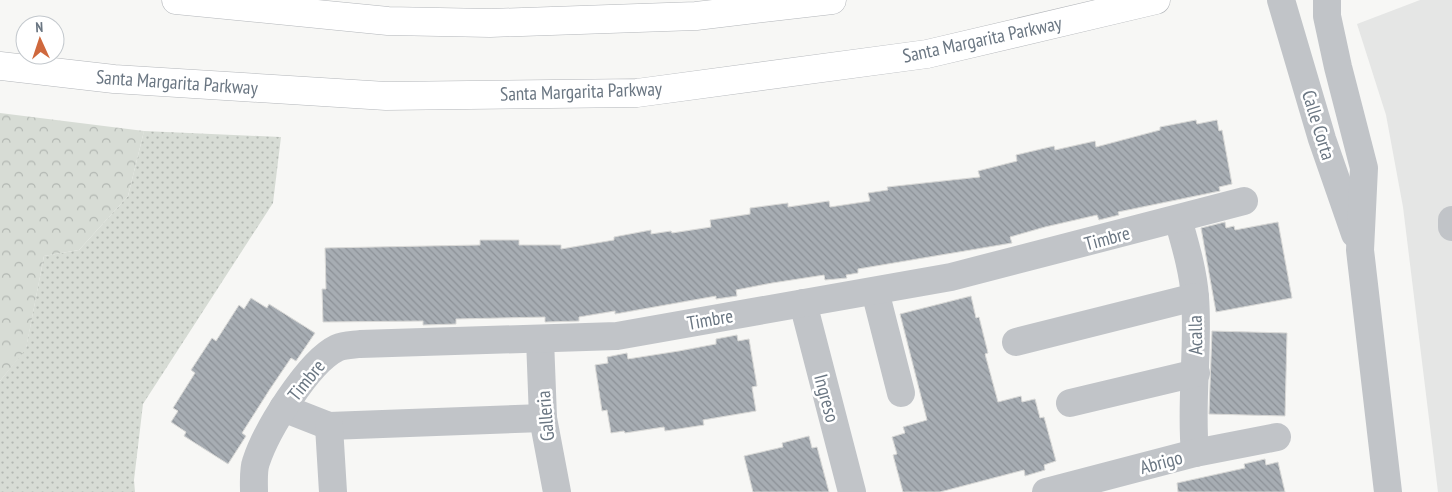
<svg xmlns="http://www.w3.org/2000/svg" width="1452" height="492" viewBox="0 0 1452 492" font-family="'PT Sans Narrow',sans-serif">
  <style>
    .built { fill: #e5e6e5 }
    .green { fill: url(#green-dots) }
    .forest { fill: url(#forest-crowns) }
    .building { fill: url(#building-back-hatch); stroke: #d9d9d7 }
    .lines { fill: none; stroke-linecap: round; stroke-linejoin: round }
    .major-casing { stroke: #b3b6ba; stroke-width: 29 }
    .minor { stroke: #c1c4c8; stroke-width: 28 }
    .major { stroke: #fff; stroke-width: 28 }
    .labels { text-anchor: middle; stroke-width: 5; stroke-linejoin: round; paint-order: stroke }
    .street-label { font-size: 19px; fill: #6a7682; stroke: #fff }
  </style>
  <defs>
    <pattern id="green-dots" width="8" height="8" patternUnits="userSpaceOnUse" patternTransform="scale(1.25)"><rect width="8" height="8" fill="#d7dcd5"/><path d="M2 2h.1M6 6h.1" fill="none" stroke="#b2b7b2" stroke-width="1.8" stroke-linecap="round"/></pattern>
    <pattern id="forest-crowns" width="20" height="18" patternUnits="userSpaceOnUse" patternTransform="scale(1.25)"><rect width="20" height="18" fill="#d7dcd5"/><path d="M2 6a3 3 0 1 1 6 0M12 15a3 3 0 1 1 6 0" fill="none" stroke="#b2b7b2"/></pattern>
    <pattern id="building-back-hatch" width="6" height="6" patternUnits="userSpaceOnUse" patternTransform="scale(1.25)"><rect width="6" height="6" fill="#a7adb3"/><path d="M-1 5l2 2M0 0l6 6M5-1l2 2" fill="none" stroke="#8c9197"/></pattern>
  </defs>
  <rect width="100%" height="100%" fill="#f7f7f5"/>
  <path class="built" d="M1420,0H1452V492H1438L1403,207L1386,115L1357,24Z"/>
  <path class="green" d="M144,131L281,137L273,203L143,404L134,480L135,492H0V381L26,348L44,256L79,250L128,196Z"/>
  <path class="forest" d="M0,113L144,131L128,196L79,250L44,256L26,349L0,381Z"/>
  <g class="building">
    <path d="M1196,120L1197,124L1217,120L1219,131L1222,130L1232,184L1219,187L1220,191L1118,212L1119,215L1099,220L1097,215L1045,227L1010,237L1012,243L858,269V273L846,275L847,278L825,280L824,275L772,283L736,290L737,296L716,299V296L615,314V311L579,317V321L545,322V317L456,319V324L423,325V321L323,322L322,289H326L325,248L480,245V240H519V245H561V249L614,240V237L651,230V234L671,231L672,233L711,227L710,220L750,214V208L788,203V207L829,201L830,207L870,201L868,193L888,190L887,187L980,177L978,171L1017,161L1016,155L1054,146L1055,150L1095,141L1096,147L1160,130V127Z"/>
    <path d="M1225,222L1226,228L1234,226L1235,230L1278,222L1292,298L1216,312L1201,228Z"/>
    <path d="M971,296L976,318L979,317L988,353L985,354L998,402L1021,396L1022,402L1035,399L1040,418L1044,417L1056,461L1044,465L1045,470L1025,476L1024,470L940,492H903L893,455L897,454L892,437L905,433L903,427L927,420L900,314Z"/>
    <path d="M251,298L267,308L269,304L315,333L296,361L291,358L270,389L242,433L246,436L228,464L184,436L186,432L171,422L178,411L173,408L195,373L191,370L212,338L216,341L239,305L244,309Z"/>
    <path d="M1212,331L1287,333L1285,416L1209,414Z"/>
    <path d="M737,335L738,341L749,339L757,386L752,387L756,411L703,420L704,425L665,431L664,427L625,433L624,431L611,433L607,410L602,411L595,365L608,363L607,357L627,353L628,359L679,351L716,344V339Z"/>
    <path d="M809,436L812,448L817,447L829,492H753L744,456L783,447L782,443Z"/>
    <path d="M1265,459L1266,465L1278,462L1285,492H1178L1177,483L1245,468L1244,464Z"/>
  </g>
  <g class="lines">
    <g class="major-casing">
      <g id="major">
        <path d="M176,0L388,21L490,23L696,16L832,0"/>
        <path d="M0,66L114,79L386,96L637,93L927,54L1156,0"/>
      </g>
    </g>
    <g class="minor">
      <path d="M1281,0L1322,139L1355,234"/>
      <path d="M1327,0V16L1338,67L1364,168L1360,250L1388,492"/>
      <path d="M1178,219C1185,244 1193,270 1195,297C1199,349 1190,401 1195,453"/>
      <path d="M1452,220V227"/>
      <path d="M875,291L901,393"/>
      <path d="M803,303L852,492"/>
      <path d="M540,339L543,418L557,492"/>
      <path d="M1016,342L1195,297"/>
      <path d="M1070,403L1196,373"/>
      <path d="M283,408L329,426L543,418"/>
      <path d="M329,426L333,492"/>
      <path d="M254,492C254,483 253,470 256,462C266,431 308,362 337,348C344,345 353,345 360,344L617,336L951,277L1244,201"/>
      <path d="M1046,492L1195,453L1277,437"/>
    </g>
    <use href="#major" class="major"/>
  </g>
  <g class="labels">
    <g class="street-label">
      <text transform="translate(982 39) rotate(-12)" y="7">Santa Margarita Parkway</text>
      <text transform="translate(177 82) rotate(4)" y="7">Santa Margarita Parkway</text>
      <text transform="translate(581 91) rotate(-2)" y="7">Santa Margarita Parkway</text>
      <text transform="translate(1319 125) rotate(73)" y="7">Calle Corta</text>
      <text transform="translate(1107 238) rotate(-15)" y="7">Timbre</text>
      <text transform="translate(710 319) rotate(-10)" y="7">Timbre</text>
      <text transform="translate(1195 335) rotate(-91)" y="7">Acalla</text>
      <text transform="translate(306 380) rotate(-51)" y="7">Timbre</text>
      <text transform="translate(827 398) rotate(75)" y="7">Ingreso</text>
      <text transform="translate(545 416) rotate(-95)" y="7">Galleria</text>
      <text transform="translate(1161 462) rotate(-15)" y="7">Abrigo</text>
    </g>
  </g>
  <g transform="translate(40 40) rotate(357)"><circle r="24" fill="#ffffff" stroke="#c3c8cd"/>
  <path d="M0-4L9 19L0 12L-9 19Z" fill="#cf683d"/>
  <text y="-8" font-size="14" font-weight="bold" text-anchor="middle" fill="#6a7682">N</text>
  </g>
</svg>
